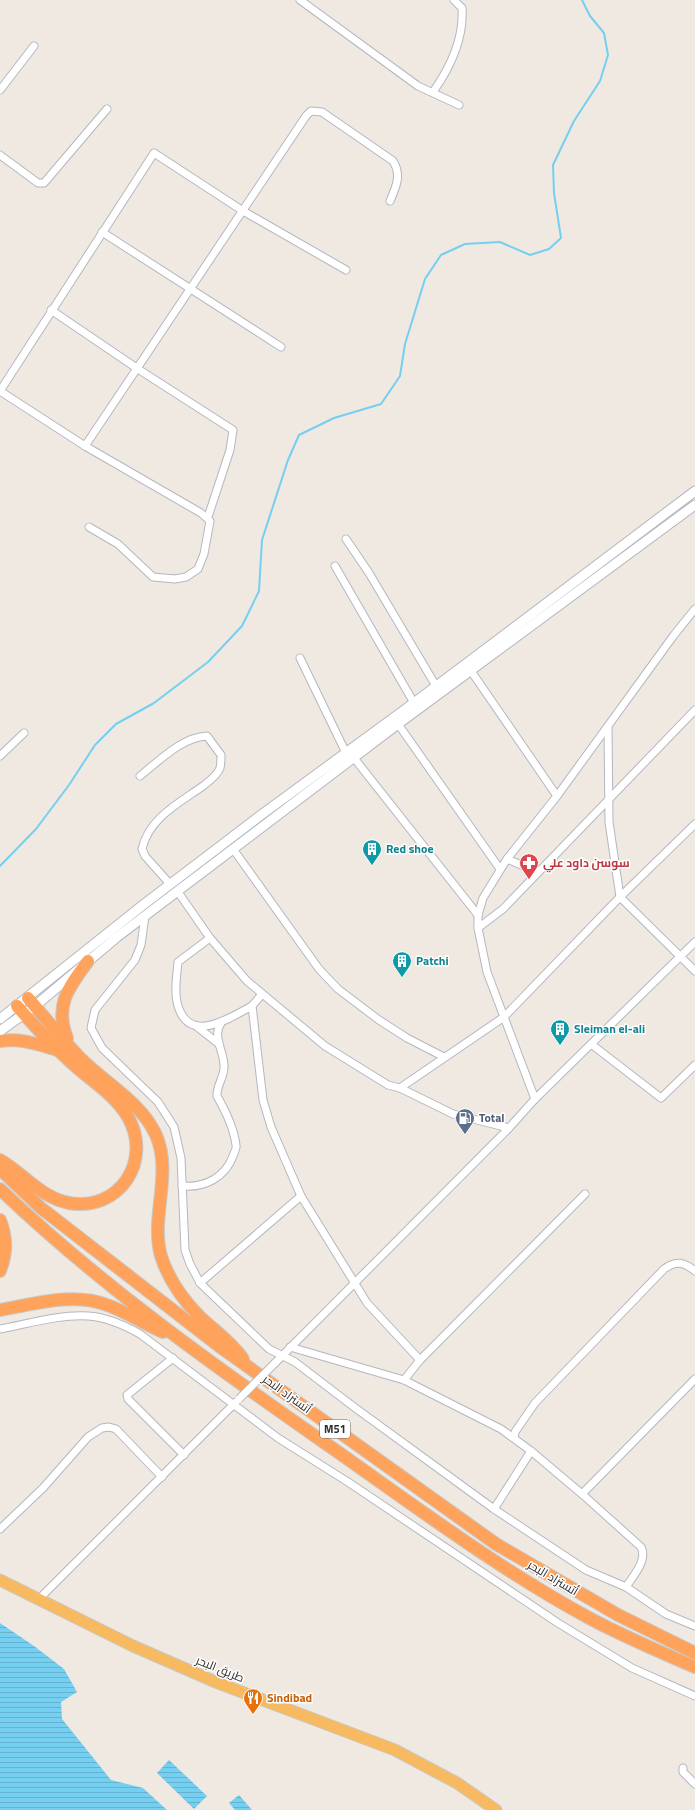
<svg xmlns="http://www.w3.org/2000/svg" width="695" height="1810" viewBox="0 0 695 1810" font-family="'Titillium Web',Cairo,sans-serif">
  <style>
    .water { fill: url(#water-rules) }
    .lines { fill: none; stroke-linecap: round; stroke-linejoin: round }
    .stream { stroke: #75cff0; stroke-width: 2 }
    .minor-casing { stroke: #b4b7c1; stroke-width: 9 }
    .secondary-casing { stroke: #b4b7c1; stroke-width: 11 }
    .trunk-casing { stroke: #c9c9c9; stroke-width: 13 }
    .motorway-casing { stroke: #c9c9c9; stroke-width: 14 }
    .minor { stroke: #fff; stroke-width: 7 }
    .secondary { stroke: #fff; stroke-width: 9 }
    .trunk { stroke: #f8ba60; stroke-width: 11 }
    .motorway { stroke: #ffa35c; stroke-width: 12 }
    .minor-bridge-casing { stroke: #b4b7c1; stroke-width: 9; stroke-linecap: butt }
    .minor-bridge { stroke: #fff; stroke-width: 7 }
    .labels { text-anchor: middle; stroke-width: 3; stroke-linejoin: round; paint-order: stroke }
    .shield { fill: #fff; stroke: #6d6d6d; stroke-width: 1 }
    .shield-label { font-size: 11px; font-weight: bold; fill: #2e2e2e }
    .culture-label { font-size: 12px; font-weight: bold; fill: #0d838f; stroke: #fff; text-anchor: start }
    .health-label { font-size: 12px; font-weight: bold; fill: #be3a42; stroke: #fff; text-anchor: start }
    .service-label { font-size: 12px; font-weight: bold; fill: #4e5e75; stroke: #fff; text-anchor: start }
    .street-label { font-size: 12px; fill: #2e2e2e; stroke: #fff }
    .food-label { font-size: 12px; font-weight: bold; fill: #c56008; stroke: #fff; text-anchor: start }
  </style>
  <defs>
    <pattern id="water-rules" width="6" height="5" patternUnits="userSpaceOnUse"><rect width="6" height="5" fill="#75cff0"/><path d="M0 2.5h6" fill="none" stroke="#66b2ce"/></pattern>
  </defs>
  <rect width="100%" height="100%" fill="#efe9e1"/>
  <g class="water">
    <path d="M0,1623L34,1646L64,1669L77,1692L61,1702L62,1719L111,1780L143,1788L167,1810H0Z"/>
    <path d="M169,1760L207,1796L194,1809L157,1773Z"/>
    <path d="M239,1795L252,1810H235L229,1803Z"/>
  </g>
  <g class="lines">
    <path class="stream" d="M0,866L36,829L69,785L95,745L116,724L154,703L208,662L242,626L259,591L262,540L288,460L299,435L334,418L381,404L400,376L405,344L425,279L441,255L465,244L500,242L530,255L549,249L561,238L554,193L553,165L574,121L600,81L608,55L604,33L590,16L582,0"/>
    <g class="minor-casing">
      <g id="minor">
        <path d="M300,0L418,86L459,105"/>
        <path d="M0,90L34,46"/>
        <path d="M433,92C450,68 464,38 462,8L454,0"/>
        <path d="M0,155L38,183H44L107,109"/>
        <path d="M102,232L281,347"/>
        <path d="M51,310L138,369L233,430L230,450L208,517"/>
        <path d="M0,391L154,153L243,211L346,270"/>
        <path d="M0,391L85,446L201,513L210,521L204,554L198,569L186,577L175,579L153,577L118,544L89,527"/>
        <path d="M85,446L306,116L311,111L322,112L393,161C402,175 396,187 390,201"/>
        <path d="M346,539L369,573L436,686"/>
        <path d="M335,566L414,703"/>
        <path d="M300,658L346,753"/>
        <path d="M471,671L557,796"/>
        <path d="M398,724L500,869"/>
        <path d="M608,727L609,822L620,897L695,971"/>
        <path d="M0,756L24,733"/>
        <path d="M354,758L478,915"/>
        <path d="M140,776C159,761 182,737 207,736L221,755C221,759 221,764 220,768C217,776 209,781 203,786C179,803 149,818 142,849L145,856L170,884"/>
        <path d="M233,849L319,969L338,989L379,1020L407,1038L444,1057"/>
        <path d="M507,859L538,872"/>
        <path d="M178,892L210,938L247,981L325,1046L388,1085L400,1088L453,1114L509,1128"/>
        <path d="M145,916L141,945L135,960L95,1010L91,1028L102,1048L158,1102L174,1127L181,1158L185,1250L190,1264L200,1283L269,1349L295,1362L354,1407L494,1509L586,1570L626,1587L666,1614L695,1626"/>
        <path d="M478,928L503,909L695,710"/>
        <path d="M210,938L178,962C177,975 174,988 177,1002C187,1046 228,1019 252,1006"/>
        <path d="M262,994L252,1006L263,1100L271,1127L301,1196L367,1303L420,1360L404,1380"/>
        <path d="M196,1026L219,1044"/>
        <path d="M591,1044L661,1098L695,1065"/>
        <path d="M400,1088L504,1017L620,897L695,824"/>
        <path d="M535,1099L487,972L478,928V915L483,898L507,859L557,796L674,635L695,609"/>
        <path d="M182,1186C204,1188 225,1178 233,1156C234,1153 237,1148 236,1145C234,1129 225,1110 217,1096C216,1086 225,1076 224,1066C224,1051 212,1037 221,1023"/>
        <path d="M200,1283L301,1196"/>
        <path d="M0,1329C27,1324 61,1314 88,1316C107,1317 124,1325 140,1334L278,1438L348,1482L558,1623L632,1668L695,1696"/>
        <path d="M290,1347L404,1380L501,1429L531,1451L582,1494L641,1547C648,1560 633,1576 626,1587"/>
        <path d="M173,1358L127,1395L128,1399L184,1455"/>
        <path d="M420,1360L585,1194"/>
        <path d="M275,1363L509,1128L535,1099L695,942"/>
        <path d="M514,1438L515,1432L535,1403L664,1269C676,1260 684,1262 695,1271"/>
        <path d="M582,1494L695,1379"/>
        <path d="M494,1509L531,1451"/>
        <path d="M0,1529L43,1488L88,1437L102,1428L109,1427L116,1429L162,1477"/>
        <path d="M39,1599L236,1402"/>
        <path d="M683,1768V1772L695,1784"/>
      </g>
    </g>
    <g class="secondary-casing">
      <g id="secondary">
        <path d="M0,1019L143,905L261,815L414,703L695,491"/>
        <path d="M0,1031L35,1006L117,937L398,724L695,505"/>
      </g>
    </g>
    <g class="trunk-casing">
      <path id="trunk" d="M0,1580L133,1646L218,1683L395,1750L457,1783L496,1810"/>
    </g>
    <g class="motorway-casing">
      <g id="motorway">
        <path d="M28,998C45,1018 62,1039 80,1058C105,1083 141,1102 156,1135C173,1174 150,1217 161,1256C168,1278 183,1300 200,1317C215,1331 231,1342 243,1359"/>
        <path d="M67,1038C54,1005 69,987 88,961"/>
        <path d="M0,1041C21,1038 37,1044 57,1050"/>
        <path d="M0,1160C23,1173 41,1198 69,1203C119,1212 153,1161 128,1117C116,1096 92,1081 74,1065C54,1047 35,1027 17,1006"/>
        <path d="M0,1169L41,1208L219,1346L496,1544L618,1615L695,1653"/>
        <path d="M0,1189C99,1284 213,1365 325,1443C411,1503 498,1569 591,1619C625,1637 660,1652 695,1667"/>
        <path d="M0,1220C7,1238 7,1253 0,1271"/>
        <path d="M0,1310C34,1304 74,1292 107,1305C127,1312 144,1324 163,1332"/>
      </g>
    </g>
    <use href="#minor" class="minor"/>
    <use href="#secondary" class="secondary"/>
    <use href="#trunk" class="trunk"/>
    <use href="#motorway" class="motorway"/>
    <g class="minor-bridge-casing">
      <path id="minor-bridge" d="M239,1399L275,1363"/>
    </g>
    <use href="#minor-bridge" class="minor-bridge"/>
  </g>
  <defs>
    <g id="building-pin" transform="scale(1)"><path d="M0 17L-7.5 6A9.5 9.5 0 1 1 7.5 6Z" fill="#0f9aa8" stroke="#fff"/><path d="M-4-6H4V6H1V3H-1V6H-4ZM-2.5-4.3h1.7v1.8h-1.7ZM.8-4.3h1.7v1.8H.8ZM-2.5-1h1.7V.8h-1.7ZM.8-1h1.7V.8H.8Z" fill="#fff"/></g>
    <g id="pharmacy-pin" transform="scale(1)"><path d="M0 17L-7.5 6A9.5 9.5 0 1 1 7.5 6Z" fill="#e0444e" stroke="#fff"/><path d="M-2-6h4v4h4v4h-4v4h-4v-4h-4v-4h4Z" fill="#fff"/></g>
    <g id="fuel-pin" transform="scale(1)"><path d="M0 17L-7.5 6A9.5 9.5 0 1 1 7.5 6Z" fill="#5c6f8a" stroke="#fff"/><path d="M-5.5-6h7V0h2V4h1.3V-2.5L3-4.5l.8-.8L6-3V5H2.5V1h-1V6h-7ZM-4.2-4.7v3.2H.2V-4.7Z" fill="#fff"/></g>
    <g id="restaurant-pin" transform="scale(1)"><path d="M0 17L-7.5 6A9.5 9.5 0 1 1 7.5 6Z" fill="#e8710a" stroke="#fff"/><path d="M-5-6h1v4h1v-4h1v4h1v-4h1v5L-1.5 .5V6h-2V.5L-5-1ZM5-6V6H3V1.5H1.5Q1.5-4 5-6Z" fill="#fff"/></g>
  </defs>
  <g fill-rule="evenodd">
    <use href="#building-pin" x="372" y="849"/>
    <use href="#pharmacy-pin" x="529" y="863"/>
    <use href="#building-pin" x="402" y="961"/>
    <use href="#building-pin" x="560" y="1029"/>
    <use href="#fuel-pin" x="465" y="1118"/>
    <use href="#restaurant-pin" x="253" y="1698"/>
  </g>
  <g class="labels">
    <rect class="shield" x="320" y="1420" width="30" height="18" rx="3"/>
    <g class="shield-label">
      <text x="335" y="1433">M51</text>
    </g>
    <g class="culture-label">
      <text x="386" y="853">Red shoe</text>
      <text x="416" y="965">Patchi</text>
      <text x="574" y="1033">Sleiman el-ali</text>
    </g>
    <g class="health-label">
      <text x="543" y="867">سوسن داود علي</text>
    </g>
    <g class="service-label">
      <text x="479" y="1122">Total</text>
    </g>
    <g class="street-label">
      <text transform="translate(287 1394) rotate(36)" y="4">أتستراد البحر</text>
      <text transform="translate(553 1578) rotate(31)" y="4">أتستراد البحر</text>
      <text transform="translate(220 1669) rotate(22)" y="4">طريق البحر</text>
    </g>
    <g class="food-label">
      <text x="267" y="1702">Sindibad</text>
    </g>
  </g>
</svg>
